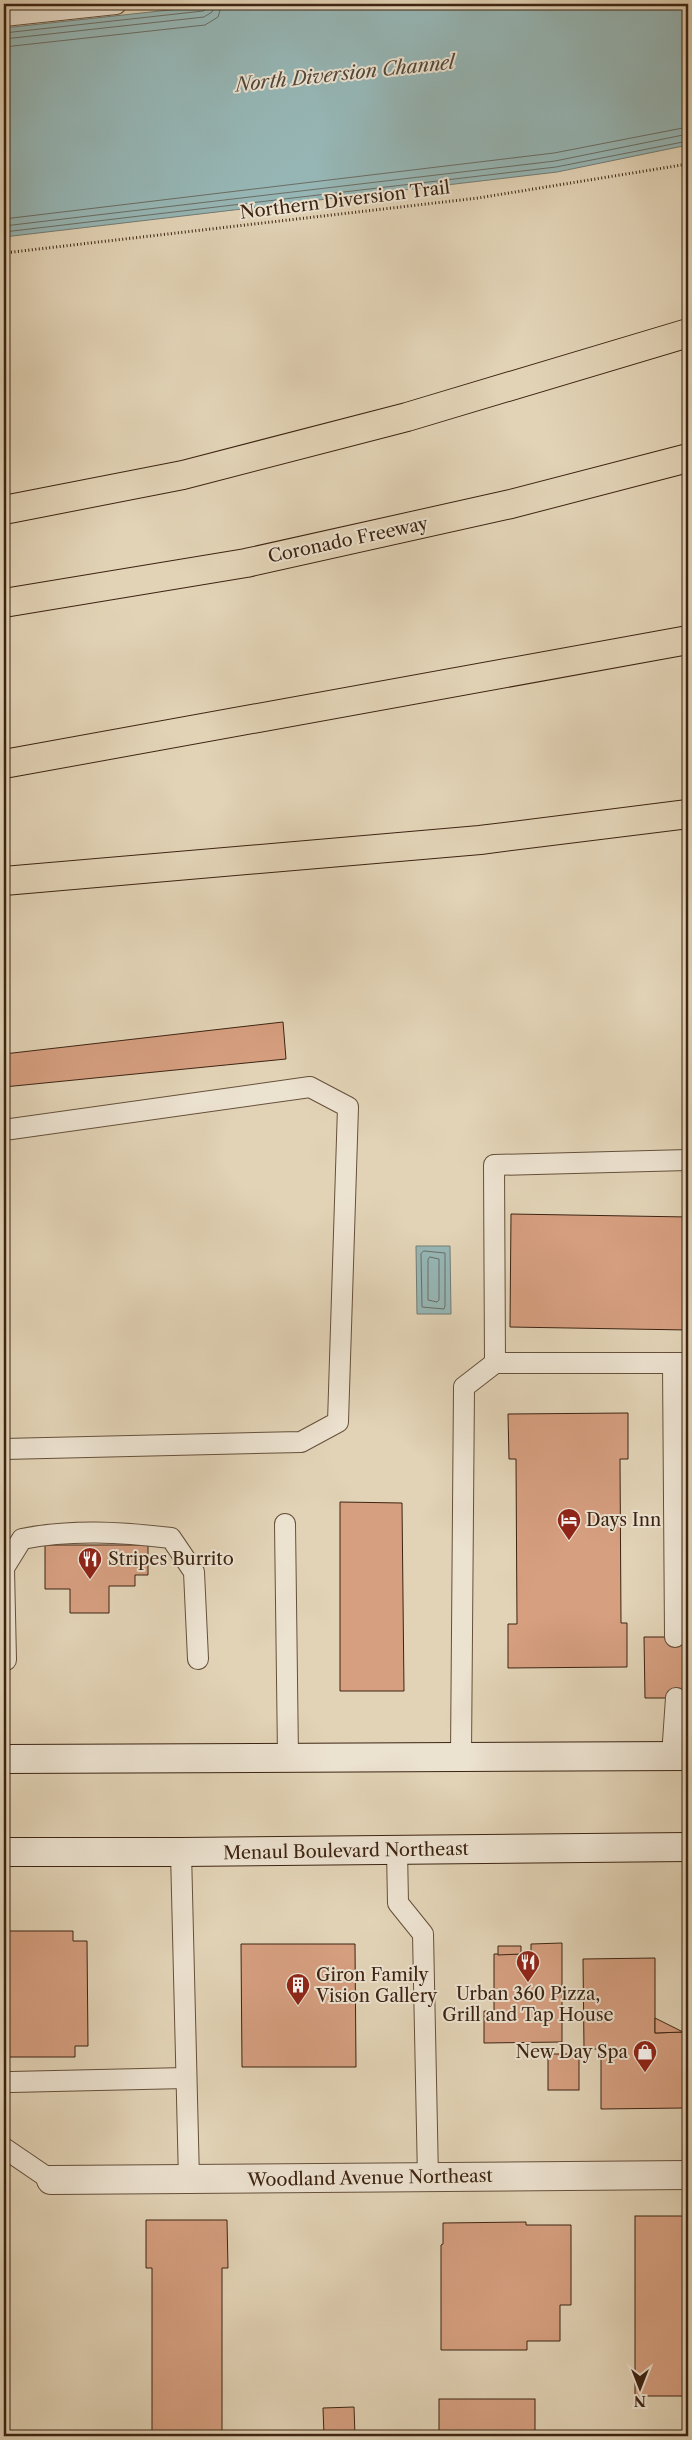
<svg xmlns="http://www.w3.org/2000/svg" width="692" height="2440" viewBox="0 0 692 2440" font-family="'Libre Caslon Text',serif">
  <style>
    .water { fill: #96b6b5; stroke: #727c74 }
    .lines { fill: none; stroke-linecap: round; stroke-linejoin: round }
    .shore { stroke: #6a6d64; stroke-width: 1 }
    .building { fill: #d69f80; stroke: #3d2412 }
    .service-casing { stroke: #66503b; stroke-width: 22 }
    .minor-casing { stroke: #66503b; stroke-width: 30 }
    .secondary-casing { stroke: #3d2412; stroke-width: 30 }
    .motorway-casing { stroke: #3d2412; stroke-width: 30 }
    .path { stroke: #3d2412; stroke-width: 3; stroke-dasharray: 1 2.5; stroke-linecap: butt }
    .service { stroke: #ece2d0; stroke-width: 20 }
    .minor { stroke: #ece2d0; stroke-width: 28 }
    .secondary { stroke: #ece2d0; stroke-width: 28 }
    .motorway { stroke: #e2d3b6; stroke-width: 28 }
    .labels { text-anchor: middle; stroke-width: 4; stroke-linejoin: round; paint-order: stroke }
    .street-label { font-size: 18px; fill: #3d2412; stroke: #ece2d0 }
    .poi-label { font-size: 18px; fill: #3d2412; stroke: #ece2d0; text-anchor: start }
    .water-label { font-size: 19px; font-style: italic; fill: #53483b; stroke: #ece2d0 }
  </style>
  <rect width="100%" height="100%" fill="#e2d3b6"/>
  <filter id="stains"><feTurbulence type="fractalNoise" baseFrequency=".004" numOctaves="4"/><feColorMatrix values="0 0 0 0 .2 0 0 0 0 .09 0 0 0 0 .02 0 0 0 .5 -.17"/></filter>
  <radialGradient id="worn" r=".72"><stop offset=".6" stop-color="#630" stop-opacity="0"/><stop offset="1" stop-color="#630" stop-opacity=".3"/></radialGradient>
  <g class="water">
    <path d="M224,4H688V145L557,172L4,237V28Z"/>
    <path d="M416,1246H450L451,1314H417Z"/>
  </g>
  <g class="lines">
    <g class="shore">
      <path d="M4,33L203,11L207,9L208,4"/>
      <path d="M4,39L204,17L212,12L215,4"/>
      <path d="M4,47L205,25L218,17L222,4"/>
      <path d="M4,219L554,153L688,127"/>
      <path d="M4,226L555,161L688,134"/>
      <path d="M4,232L556,167L688,141"/>
      <path d="M424,1251L445,1253V1306L444,1309L422,1307L421,1254Z"/>
      <path d="M430,1257L439,1259V1300L437,1302L428,1300V1260Z"/>
    </g>
  </g>
  <g class="building">
    <path d="M283,1022L286,1059L4,1087V1054Z"/>
    <path d="M511,1214L688,1217V1330L510,1327Z"/>
    <path d="M628,1413V1459H620L621,1623H627V1667L508,1668V1624H517L516,1459H509L508,1414Z"/>
    <path d="M340,1502L402,1503L404,1691H340Z"/>
    <path d="M45,1545H148V1575H135V1586H109V1613H70V1589H45Z"/>
    <path d="M644,1637H688V1698H645Z"/>
    <path d="M4,1931H73V1941H87L88,2046H75V2057H4Z"/>
    <path d="M562,1943V2042L484,2043V2011H494V1954H531V1944Z"/>
    <path d="M241,1944H355L356,2067H242Z"/>
    <path d="M498,1946H521V1954L498,1955Z"/>
    <path d="M655,1958V2033L683,2032L684,2108L601,2109V2049H584L583,1959Z"/>
    <path d="M655,2018L683,2032L655,2033Z"/>
    <rect x="548" y="2054" width="31" height="36"/>
    <rect x="635" y="2216" width="53" height="180"/>
    <path d="M146,2220H227L228,2268H222V2436H152V2268H146Z"/>
    <path d="M526,2222V2225H571V2305H560V2341H527V2350H441V2245L443,2244V2223Z"/>
    <rect x="439" y="2399" width="96" height="37"/>
    <path d="M354,2407L355,2436H324L323,2408Z"/>
  </g>
  <g class="lines">
    <g class="service-casing">
      <g id="service">
        <path d="M4,16L116,4"/>
        <path d="M4,1130L310,1087L348,1107L338,1422L301,1442L4,1449"/>
        <path d="M495,1363L494,1165L688,1160"/>
        <path d="M673,1363L675,1637"/>
        <path d="M285,1524L288,1756"/>
        <path d="M4,1568L22,1539C71,1529 121,1532 171,1538L194,1572L198,1659"/>
        <path d="M4,1569L6,1660"/>
        <path d="M461,1755L464,1387L495,1363H688"/>
        <path d="M672,1756L676,1698"/>
        <path d="M397,1850L398,1903L423,1934L428,2178"/>
        <path d="M181,1852L189,2180"/>
        <path d="M11,2082L186,2078"/>
        <path d="M4,2148L51,2180"/>
      </g>
    </g>
    <g class="minor-casing">
      <path id="minor" d="M51,2180L688,2175"/>
    </g>
    <g class="secondary-casing">
      <g id="secondary">
        <path d="M4,1759L688,1756"/>
        <path d="M4,1852H181L688,1847"/>
      </g>
    </g>
    <g class="motorway-casing">
      <g id="motorway">
        <path d="M4,510L183,475L407,417L688,333"/>
        <path d="M4,603L246,563L511,504L688,458"/>
        <path d="M4,764L688,640"/>
        <path d="M4,881L480,840L688,814"/>
      </g>
    </g>
    <path class="path" d="M4,253L478,198L688,164"/>
    <use href="#service" class="service"/>
    <use href="#minor" class="minor"/>
    <use href="#secondary" class="secondary"/>
    <use href="#motorway" class="motorway"/>
  </g>
  <defs>
    <g id="hotel-pin" transform="scale(1.25)"><path d="M0 17L-7.5 6A9.5 9.5 0 1 1 7.5 6Z" fill="#8f2418" stroke="#ece2d0"/><path d="M-6-4.5h1.5V1H6V5H4.5V3h-9V5H-6ZM-4 0a1.8 1.8 0 1 1 3.6 0ZM.5 0V-2.5h3Q6-2.5 6 0Z" fill="#fff"/></g>
    <g id="restaurant-pin" transform="scale(1.25)"><path d="M0 17L-7.5 6A9.5 9.5 0 1 1 7.5 6Z" fill="#8f2418" stroke="#ece2d0"/><path d="M-5-6h1v4h1v-4h1v4h1v-4h1v5L-1.5 .5V6h-2V.5L-5-1ZM5-6V6H3V1.5H1.5Q1.5-4 5-6Z" fill="#fff"/></g>
    <g id="building-pin" transform="scale(1.25)"><path d="M0 17L-7.5 6A9.5 9.5 0 1 1 7.5 6Z" fill="#8f2418" stroke="#ece2d0"/><path d="M-4-6H4V6H1V3H-1V6H-4ZM-2.5-4.3h1.7v1.8h-1.7ZM.8-4.3h1.7v1.8H.8ZM-2.5-1h1.7V.8h-1.7ZM.8-1h1.7V.8H.8Z" fill="#fff"/></g>
    <g id="shop-pin" transform="scale(1.25)"><path d="M0 17L-7.5 6A9.5 9.5 0 1 1 7.5 6Z" fill="#8f2418" stroke="#ece2d0"/><path d="M-5-2.5h2.3a2.7 3.5 0 0 1 5.4 0H5L5.5 6h-11ZM-1.5-2.5h3a1.5 2.3 0 0 0-3 0Z" fill="#fff"/></g>
  </defs>
  <g fill-rule="evenodd">
    <use href="#hotel-pin" x="569" y="1520"/>
    <use href="#restaurant-pin" x="90" y="1559"/>
    <use href="#restaurant-pin" x="528" y="1962"/>
    <use href="#building-pin" x="298" y="1985"/>
    <use href="#shop-pin" x="645" y="2052"/>
  </g>
  <g class="labels">
    <g class="street-label">
      <text transform="translate(345 200) rotate(-7)" y="6">Northern Diversion Trail</text>
      <text transform="translate(348 540) rotate(-12)" y="6">Coronado Freeway</text>
      <text transform="translate(346 1851) rotate(-1)" y="6">Menaul Boulevard Northeast</text>
      <text transform="translate(370 2178) rotate(-1)" y="6">Woodland Avenue Northeast</text>
    </g>
    <g class="poi-label">
      <text x="586" y="1526">Days Inn</text>
      <text x="108" y="1565">Stripes Burrito</text>
      <text x="316" y="1981">Giron Family<tspan x="316" dy="21">Vision Gallery</tspan></text>
      <text x="528" y="2000" text-anchor="middle">Urban 360 Pizza,<tspan x="528" dy="21">Grill and Tap House</tspan></text>
      <text x="628" y="2058" text-anchor="end">New Day Spa</text>
    </g>
    <g class="water-label">
      <text transform="translate(345 73) rotate(-6)" y="7">North Diversion Channel</text>
    </g>
  </g>
  <rect width="692" height="2440" fill="none" stroke="#e2d3b6" stroke-width="20"/>
  <rect x="5" y="5" width="682" height="2430" fill="none" stroke="#3d2412" stroke-width="2.5"/>
  <rect x="10" y="10" width="672" height="2420" fill="none" stroke="#3d2412"/>
  <g transform="translate(640 2388) rotate(180)" stroke="#ece2d0" stroke-width="4" paint-order="stroke">
  <path d="M0-4L9 19L0 12L-9 19Z" fill="#3d2412"/>
  <text y="-8" font-size="14" font-weight="bold" text-anchor="middle" fill="#3d2412">N</text>
  </g>
  <rect width="100%" height="100%" filter="url(#stains)"/>
  <rect width="100%" height="100%" fill="url(#worn)"/>
</svg>
